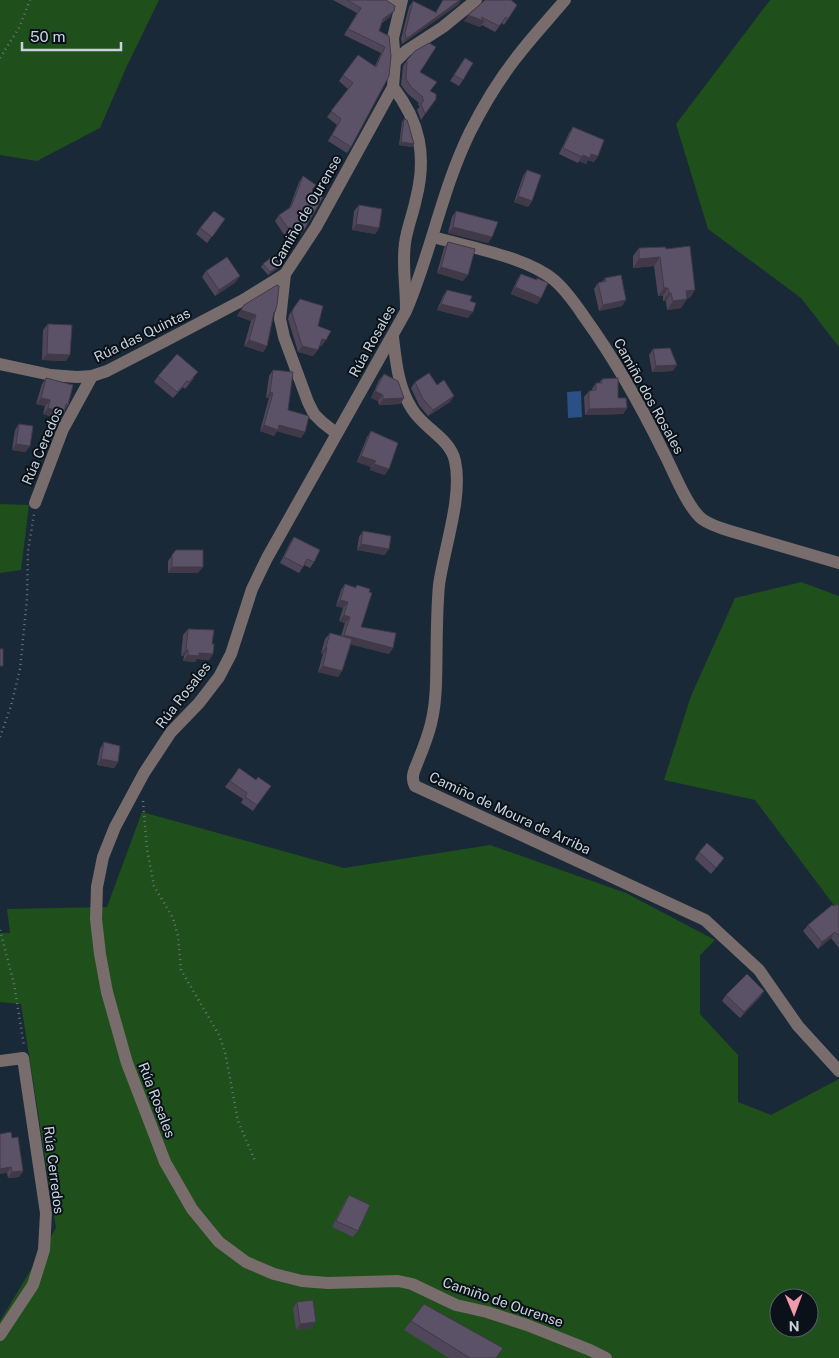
<svg xmlns="http://www.w3.org/2000/svg" width="839" height="1358" viewBox="0 0 839 1358" font-family="'Public Sans',sans-serif">
  <style>
    .green { fill: #1f4f1a; fill-rule: evenodd }
    .water { fill: #2a5085 }
    .lines { fill: none; stroke-linecap: round; stroke-linejoin: round }
    .path { stroke: #6a7683; stroke-width: 2.5; stroke-dasharray: 1 4; stroke-linecap: butt }
    .minor { stroke: #786c6c; stroke-width: 12 }
    .wall { fill: #4f4759 }
    .shaded-wall { fill: #403948 }
    .building { fill: #5c5267; stroke: #403948 }
    .labels { text-anchor: middle; stroke-width: 4; stroke-linejoin: round; paint-order: stroke }
    .street-label { font-size: 14px; fill: #cad3dd; stroke: #0a1118 }
  </style>
  <rect width="100%" height="100%" fill="#1a2938"/>
  <g class="green">
    <path d="M0,0H159L126,68L100,128L37,161L0,155Z"/>
    <path d="M770,0H839V347L801,298L708,229L676,124Z"/>
    <path d="M0,504L29,505L21,570L0,573Z"/>
    <path d="M801,582L839,596V912L755,800L664,780L691,696L735,598Z"/>
    <path d="M142,812L344,868L490,845L626,893L715,940L700,955V1014L738,1055V1102L771,1115L839,1079V1358H0V1321L56,1228L21,1004L0,1002V933H10L7,909L107,907ZM779,1298H809V1328H779Z"/>
  </g>
  <path class="water" d="M581,391L582,417L568,418L567,392Z"/>
  <g class="lines">
    <g class="path">
      <path d="M0,58L19,28L30,0"/>
      <path d="M0,737L11,706L20,669L27,599L28,551L34,514"/>
      <path d="M143,801L147,849L154,886L173,918L178,936L181,970L219,1035L225,1052L238,1121L256,1163"/>
      <path d="M0,930L14,984L24,1046"/>
    </g>
    <g class="minor">
      <path d="M386,0L400,7"/>
      <path d="M565,0C549,19 531,38 516,58C498,81 483,106 470,132C442,189 431,253 406,311L267,558L252,589L231,654L219,677L199,703L171,732L144,773L115,827L103,857L97,887L96,919L100,954L107,992L127,1063L165,1162L192,1209L219,1242L246,1262L274,1274L302,1281L328,1283L398,1281L412,1284L456,1305L487,1312L527,1325L590,1350L606,1358"/>
      <path d="M395,62L393,38L402,0"/>
      <path d="M393,87C420,122 427,156 416,199C413,214 407,228 405,243C402,265 406,286 406,308"/>
      <path d="M433,237C468,247 527,257 554,280C567,291 576,305 585,318C616,361 641,406 664,453C673,470 687,507 702,519C710,525 720,528 730,531L839,563"/>
      <path d="M393,337C396,362 398,387 412,409C424,429 450,438 455,461C463,497 444,548 439,585C436,618 437,651 436,684C435,715 430,732 418,761C415,769 410,777 415,786L705,920L759,970L798,1026L839,1071"/>
      <path d="M0,364L51,375L77,377L92,376L107,371L165,341L243,300L285,274"/>
      <path d="M336,433L322,422L314,414L308,402L284,337L280,319L285,274L316,227L393,87L395,62L406,51L443,27L476,0"/>
      <path d="M35,503L63,429L92,376"/>
      <path d="M0,1061L23,1058L46,1213L44,1250L33,1285L0,1335"/>
    </g>
  </g>
  <g class="wall">
    <path d="M333,0H386L390,17L382,23L379,31L389,36L351,147L347,153L328,141L337,125L327,117L348,89L339,81L343,75L375,66L381,53L344,35L357,13Z"/>
    <path d="M484,0H511L517,5L504,25L502,23L495,32L482,25L480,27L464,21L483,2Z"/>
    <path d="M413,1L435,12L459,4L402,44L401,39L409,7Z"/>
    <path d="M465,58L463,80L459,86L450,81Z"/>
    <path d="M407,60L420,72L430,91L436,99L421,120L417,110L420,106L418,105L419,103L408,94L401,85L403,66Z"/>
    <path d="M404,119L412,147L399,145L402,122Z"/>
    <path d="M573,127L598,156L594,162L588,160L586,164L579,161L578,163L559,154L569,133Z"/>
    <path d="M527,170L532,201L528,207L514,202L523,176Z"/>
    <path d="M303,176L312,190L300,236H298L291,245L275,221L279,215L289,209L299,182Z"/>
    <path d="M359,205L379,228L375,234L352,230L354,211Z"/>
    <path d="M456,211L492,237L488,243L448,233L452,217Z"/>
    <path d="M225,219L207,243L196,234L200,228Z"/>
    <path d="M448,242L463,281L437,273L444,248Z"/>
    <path d="M639,248L666,249L690,298H687L681,308L667,310L666,301H663V296H658L654,266L633,268V256Z"/>
    <path d="M263,264H282L280,267L268,275L261,267Z"/>
    <path d="M206,271L236,282L215,296L202,277Z"/>
    <path d="M521,274L536,280L537,278L541,298L537,304L511,294L517,280Z"/>
    <path d="M605,278L622,306L599,311L594,289L598,283L603,281Z"/>
    <path d="M447,290L470,301L468,318L437,310L443,296Z"/>
    <path d="M300,299L318,326L322,346H319L313,356L298,352L288,319L289,315Z"/>
    <path d="M244,305L273,315L267,346L263,352L244,346L251,321L237,316Z"/>
    <path d="M48,324L66,361L42,360L43,330Z"/>
    <path d="M653,349L673,371L652,372L649,355Z"/>
    <path d="M273,370L288,410L301,438L277,431L274,436L260,431L269,398H266L269,376Z"/>
    <path d="M384,374L404,398L400,404L379,405L378,401L371,398L379,380Z"/>
    <path d="M158,376L194,378L185,389L183,387L173,398L154,382Z"/>
    <path d="M46,378L68,405L59,419L43,414L45,406L36,404L42,384Z"/>
    <path d="M602,379L627,408L623,414L585,415L584,397L589,391H592V389L596,383H599Z"/>
    <path d="M415,382L437,385L450,402L428,416L419,405L411,388Z"/>
    <path d="M19,424L30,446L25,452L12,450L15,430Z"/>
    <path d="M371,431L385,475L370,470L371,467L357,462L367,437Z"/>
    <path d="M363,531L385,555L357,550L359,537Z"/>
    <path d="M294,537L314,562L310,568L304,565L299,573L280,563L290,543Z"/>
    <path d="M176,550L198,573H168V561Z"/>
    <path d="M345,584L355,587L357,585L361,627L389,654L351,644L342,671L338,677L318,672L323,654L321,653L325,639L330,633L341,636L345,623L339,621L343,608L336,606L341,590Z"/>
    <path d="M188,629L212,644L213,654L209,660L197,659L195,662L183,661L184,656H181L183,635Z"/>
    <path d="M104,742L118,762L114,768L97,765L100,749Z"/>
    <path d="M239,768L256,780L271,786L253,811L241,803L243,799L225,787Z"/>
    <path d="M699,852L724,858L711,874L695,859Z"/>
    <path d="M834,906H839V948L831,938L818,949L803,931L808,925Z"/>
    <path d="M764,991L760,997L740,1018L722,1001L726,995Z"/>
    <path d="M12,1138L23,1171L19,1177L8,1178L7,1173Z"/>
    <path d="M349,1195L358,1231L353,1237L332,1227L345,1201Z"/>
    <path d="M297,1302L311,1328L296,1330L293,1308Z"/>
    <path d="M411,1321L496,1358H449L404,1330Z"/>
  </g>
  <g class="shaded-wall">
    <path d="M460,0H461L459,4L402,44L406,39Z"/>
    <path d="M394,11L390,17L378,25L383,19Z"/>
    <path d="M468,15L484,21L480,27L464,21Z"/>
    <path d="M401,142L414,144L412,147L399,145Z"/>
    <path d="M591,154L598,156L594,162L588,160L586,164L579,161L583,155Z"/>
    <path d="M518,196L532,201L528,207L514,202Z"/>
    <path d="M356,224L379,228L375,234L352,230Z"/>
    <path d="M453,227L492,237L488,243L448,233Z"/>
    <path d="M302,230H304L300,236H298L291,245Z"/>
    <path d="M660,257L654,266L633,268L639,259Z"/>
    <path d="M282,264L280,267L268,275L270,272Z"/>
    <path d="M441,267L468,275L463,281L437,273Z"/>
    <path d="M240,276L236,282L215,296L219,290Z"/>
    <path d="M515,287L541,298L537,304L511,294Z"/>
    <path d="M664,288H668L663,296H658Z"/>
    <path d="M695,290L690,298L680,299L686,291Z"/>
    <path d="M669,293H671L666,301H663Z"/>
    <path d="M687,299L681,308L667,310L673,301Z"/>
    <path d="M626,300L622,306L599,311L603,305Z"/>
    <path d="M441,304L473,312L468,318L437,310Z"/>
    <path d="M241,310L256,315L251,321L237,316Z"/>
    <path d="M322,339L326,340L322,346L317,345Z"/>
    <path d="M249,340L267,346L263,352L244,346Z"/>
    <path d="M302,346L318,350L313,356L298,352Z"/>
    <path d="M47,354L70,355L66,361L42,360Z"/>
    <path d="M677,365L673,371L652,372L656,366Z"/>
    <path d="M375,391L383,395L378,401L371,398Z"/>
    <path d="M270,392L273,393L269,398H266Z"/>
    <path d="M454,396L450,402L428,416L433,410Z"/>
    <path d="M41,398L50,400L45,406L36,404Z"/>
    <path d="M404,398L400,404L379,405L383,399Z"/>
    <path d="M48,408L64,413L59,419L43,414Z"/>
    <path d="M627,408L623,414L585,415L589,409Z"/>
    <path d="M264,425H279L305,432L301,438L277,431L274,436L260,431Z"/>
    <path d="M16,444L30,446L25,452L12,450Z"/>
    <path d="M361,456L376,461L371,467L357,462Z"/>
    <path d="M374,464L389,469L385,475L370,470Z"/>
    <path d="M361,544L389,549L385,555L357,550Z"/>
    <path d="M172,567H203L198,573H168Z"/>
    <path d="M340,600L348,602L343,608L336,606Z"/>
    <path d="M344,615L350,617L345,623L339,621Z"/>
    <path d="M344,635L393,648L389,654L340,642Z"/>
    <path d="M326,647L327,648L323,654L321,653Z"/>
    <path d="M186,650H188L184,656H181Z"/>
    <path d="M199,653L213,654L209,660L197,659L195,662L183,661L188,655Z"/>
    <path d="M323,666L342,671L338,677L318,672Z"/>
    <path d="M101,759L118,762L114,768L97,765Z"/>
    <path d="M835,932L831,938L818,949L822,942Z"/>
    <path d="M764,991L760,997L740,1018L744,1012Z"/>
    <path d="M11,1167L7,1173L0,1174V1169Z"/>
    <path d="M23,1171L19,1177L8,1178L12,1172Z"/>
    <path d="M316,1322L311,1328L296,1330L300,1324Z"/>
  </g>
  <g class="building">
    <path d="M347,0H386L395,6L394,11L383,19L379,31L389,36L391,56L389,76L351,147L332,135L341,119L331,111L353,83L343,75L358,55L376,67L385,47L348,29L361,8Z"/>
    <path d="M443,0H460L406,39L405,33L413,1L437,13L436,12Z"/>
    <path d="M485,0H511L517,5L508,19L506,17L499,26L481,17L484,21L468,15Z"/>
    <path d="M429,43L436,47L420,72L437,82L430,91L436,94V99L425,114L421,104L424,100L422,99L423,97L412,88L406,79L407,60L415,51Z"/>
    <path d="M465,58L473,63L463,80L454,75Z"/>
    <path d="M404,119L407,120L409,126L414,144L401,142Z"/>
    <path d="M573,127L604,140L598,156L591,154L590,158L583,155L582,157L563,148Z"/>
    <path d="M527,170L541,175L532,201L518,196Z"/>
    <path d="M303,176L316,185L312,190L323,197L304,230H302L295,239L279,215L291,207Z"/>
    <path d="M359,205L382,209L379,228L356,224Z"/>
    <path d="M214,211L225,219L212,237L200,228Z"/>
    <path d="M456,211L498,222L492,237L453,227Z"/>
    <path d="M448,242L475,249L468,275L441,267Z"/>
    <path d="M690,246L695,290L686,291L687,299L673,301L671,293H669L668,288H664L660,257L639,259V248L665,247L666,249Z"/>
    <path d="M274,255L282,264L270,272L263,264Z"/>
    <path d="M227,257L240,276L219,290L206,271Z"/>
    <path d="M521,274L537,280V278L548,283L541,298L515,287Z"/>
    <path d="M621,275L626,300L603,305L598,283L606,281L605,278Z"/>
    <path d="M277,285L279,286L277,305L275,312H274L267,346L249,340L256,315L241,310L244,305Z"/>
    <path d="M447,290L472,296L470,301L476,303L473,312L441,304Z"/>
    <path d="M300,299L323,306L318,326L331,331L326,340L322,339L318,350L302,346L292,313L293,309Z"/>
    <path d="M48,324L72,325L70,355L47,354Z"/>
    <path d="M670,348L677,365L656,366L653,349Z"/>
    <path d="M177,354L198,372L189,382L187,381L177,392L158,376Z"/>
    <path d="M273,370L293,372L288,410L309,416L305,432L279,425L278,430L264,425L273,393L270,392Z"/>
    <path d="M429,373L437,385L444,380L454,396L433,410L423,399L415,382Z"/>
    <path d="M384,374L398,381L404,398L383,399V395L375,391Z"/>
    <path d="M46,378L73,385L68,405L66,404L64,413L48,408L50,400L41,398Z"/>
    <path d="M618,378V398H626L627,408L589,409V391L596,390V383H602V379Z"/>
    <path d="M19,424L33,426L30,446L16,444Z"/>
    <path d="M371,431L398,443L389,469L374,464L376,461L361,456Z"/>
    <path d="M363,531L391,536L389,549L361,544Z"/>
    <path d="M294,537L320,550L314,562L307,559L303,567L284,557Z"/>
    <path d="M176,550H203V567H172V555Z"/>
    <path d="M345,584L356,588L357,585L370,589L369,592L372,593L361,627L396,633L393,648L344,635L350,617L344,615L348,602L340,600Z"/>
    <path d="M188,629L214,630L212,644H214L213,654L199,653V656L188,655V650H186Z"/>
    <path d="M330,633L352,639L342,671L323,666L327,648L326,647Z"/>
    <rect x="0" y="649" width="3" height="17"/>
    <path d="M104,742L120,746L118,762L101,759Z"/>
    <path d="M239,768L256,780L258,777L271,786L257,805L245,797L247,793L230,781Z"/>
    <path d="M707,843L724,858L716,868L699,852Z"/>
    <path d="M837,904L839,906V936L835,932L822,942L808,925L832,905L834,906Z"/>
    <path d="M747,974L764,991L744,1012L726,995Z"/>
    <path d="M11,1132L12,1138L18,1137L23,1171L12,1172L11,1167L0,1169V1134Z"/>
    <path d="M349,1195L370,1205L358,1231L336,1221Z"/>
    <path d="M313,1300L316,1322L300,1324L297,1302Z"/>
    <path d="M424,1304L503,1348L496,1358H470L411,1321Z"/>
  </g>
  <g class="labels">
    <g class="street-label">
      <text transform="translate(306 211) rotate(-60)" y="5">Camiño de Ourense</text>
      <text transform="translate(142 335) rotate(-26)" y="5">Rúa das Quintas</text>
      <text transform="translate(372 341) rotate(-61)" y="5">Rúa Rosales</text>
      <text transform="translate(649 396) rotate(61)" y="5">Camiño dos Rosales</text>
      <text transform="translate(42 446) rotate(-67)" y="5">Rúa Ceredos</text>
      <text transform="translate(183 695) rotate(-52)" y="5">Rúa Rosales</text>
      <text transform="translate(510 813) rotate(25)" y="5">Camiño de Moura de Arriba</text>
      <text transform="translate(157 1100) rotate(69)" y="5">Rúa Rosales</text>
      <text transform="translate(54 1170) rotate(83)" y="5">Rúa Cerredos</text>
      <text transform="translate(503 1302) rotate(19)" y="5">Camiño de Ourense</text>
    </g>
  </g>
  <g transform="translate(794 1313) rotate(179)"><circle r="24" fill="#0a1118" stroke="#575f67"/>
  <path d="M0-4L9 19L0 12L-9 19Z" fill="#f29aae"/>
  <text y="-8" font-size="14" font-weight="bold" text-anchor="middle" fill="#cad3dd">N</text>
  </g>
  <path d="M22 42v8h99v-8" fill="none" stroke="#cad3dd" stroke-width="2.5"/>
  <text x="30" y="42" font-size="15" fill="#cad3dd" stroke="#0a1118" stroke-width="4" paint-order="stroke">50 m</text>
</svg>
